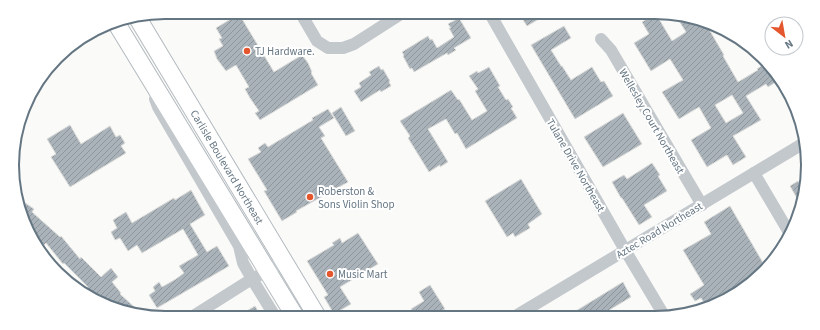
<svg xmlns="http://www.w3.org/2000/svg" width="820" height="330" viewBox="0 0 820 330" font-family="'Source Sans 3',sans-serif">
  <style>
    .building { fill: url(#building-hatch); stroke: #dcdcda; fill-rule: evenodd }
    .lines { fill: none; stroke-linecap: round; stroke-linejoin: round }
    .secondary-casing { stroke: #b3babf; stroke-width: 19 }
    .street { stroke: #c3c8cc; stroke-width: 12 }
    .secondary { stroke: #fff; stroke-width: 17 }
    .poi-dot { fill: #e4572e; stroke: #fff; stroke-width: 1.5 }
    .labels { text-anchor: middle; stroke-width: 4; stroke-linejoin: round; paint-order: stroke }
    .poi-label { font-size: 11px; fill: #657683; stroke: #fff; text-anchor: start }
    .street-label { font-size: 11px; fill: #657683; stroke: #fff }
    .rim { fill: none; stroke: #657683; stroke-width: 2 }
  </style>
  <defs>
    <pattern id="building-hatch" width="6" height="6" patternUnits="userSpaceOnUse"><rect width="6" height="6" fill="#aab3b9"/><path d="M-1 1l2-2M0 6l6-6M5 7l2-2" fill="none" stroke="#8e969c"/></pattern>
  </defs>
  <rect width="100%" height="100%" fill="#fafaf8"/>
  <g class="building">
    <path d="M518,12H551L527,26Z"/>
    <path d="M239,14L274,72L302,55L308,63L312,72L311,73L318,85L260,120L255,113L259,111L250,98L245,89L249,87L236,65L226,71L217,59L214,51L223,46L219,39L222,38L216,28Z"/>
    <path d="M656,14L672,41L686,32L676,16L704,20L711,31H710L724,55L723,56L738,82L758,70L757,69L766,63L779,80L768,87L766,84L746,96L761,120L733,136L746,157L733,165L727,155L707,167L691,140L711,128L699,107L679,119L662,92L683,80L670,59L651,71L634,43L649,34L642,22ZM732,95L743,113L726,123L715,105Z"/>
    <path d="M459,18L471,38L454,48L456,50L448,55L447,53L414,72L412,68L410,69L403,56L404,55L402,52L428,36L430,40L432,39L437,48L454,37L449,28H451L448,24Z"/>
    <path d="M564,26L571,38L551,50L561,66H562L571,80L592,67L601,82L604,81L613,96L575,119L531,45Z"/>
    <path d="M379,66L381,70L383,69L390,81L389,82L391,86L381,92L380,90L361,102L354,91L361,87L359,83L371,75L369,72Z"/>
    <path d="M489,67L500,86L498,87L506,100L508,99L513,107L511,108L517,118L466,149L457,133L455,134L446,119L428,129L448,162L440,167V165L429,172L408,138L410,136L400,121L451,90L458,100L459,99L472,120L487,111L475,91L478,89L469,76L477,71L478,73Z"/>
    <path d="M341,107L355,131L346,136L332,113Z"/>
    <path d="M328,109L334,118L319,127L325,136L321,138L348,182L296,211L297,212L282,221L264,191L267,190L248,159L261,152L258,148L265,143L268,147L313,120L312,118Z"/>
    <path d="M623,113L642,144L603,167L584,137Z"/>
    <path d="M70,125L81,144L110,126L116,137L120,135L125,143L121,146L126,153L70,187L51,157L56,154L47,139Z"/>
    <path d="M652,163L660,175L658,176L667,191L644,205L652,217L639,225L622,198H621L612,182L624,175L627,179Z"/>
    <path d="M521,179L542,214L528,224L530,228L515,237L513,233L507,237L485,201Z"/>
    <path d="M798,181L803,189L801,205L790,186Z"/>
    <path d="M191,190L205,215L190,224L207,252L217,246L229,266L157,308L149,295L155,291L153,287L159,282L162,287L176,279L184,273L179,266L198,255L183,229L142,253L137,245L128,251L120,238L115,240L111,232L117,228L113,220L126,212L132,223L174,198L175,200Z"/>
    <path d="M15,196L34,209L32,212L60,237L61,236L80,259L81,257L101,277L111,268L118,277L112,282L121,293L120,294L142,314L116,310L96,299L87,289L88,287L64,263L63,264L46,243L44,245L31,233Z"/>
    <path d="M730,206L766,268L759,276L743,286L742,285L716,301L718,304L709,306L707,302L705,304L701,298L695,301L690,294L704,285L683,250L711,234L704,222Z"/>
    <path d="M358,233L378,264L340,287L351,304L334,314L324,297L328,295L307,261L334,245L332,243L340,238L342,243Z"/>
    <path d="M623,282L631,297L611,309L598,317H566Z"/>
    <path d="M430,285L445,309L432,317H417L411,309L424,301L419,292Z"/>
    <path d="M255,306L262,318H235Z"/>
  </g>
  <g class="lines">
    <g class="secondary-casing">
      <g id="secondary">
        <path id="s1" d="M137,17L318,318"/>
        <path d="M115,21L296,318"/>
      </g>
    </g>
    <g class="street">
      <path d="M300,12L317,41L328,48H343L354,44L404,12"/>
      <path d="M489,12L625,250L665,317"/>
      <path d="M601,39L611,50L702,205"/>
      <path d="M155,99L158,107L239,246L243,263L252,279L276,318"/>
      <path d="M754,173L790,234"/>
      <path d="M514,317L804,143"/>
      <path d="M190,318L247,282L284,261"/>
    </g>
    <use href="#secondary" class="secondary"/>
  </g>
  <g class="poi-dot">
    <circle cx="247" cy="51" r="4"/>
    <circle cx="310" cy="197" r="4"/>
    <circle cx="330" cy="274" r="4"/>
  </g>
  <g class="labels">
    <g class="poi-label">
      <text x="255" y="55">TJ Hardware.</text>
      <text x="318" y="195">Roberston &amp;<tspan x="318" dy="13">Sons Violin Shop</tspan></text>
      <text x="338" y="278">Music Mart</text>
    </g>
    <g class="street-label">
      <text transform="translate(652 121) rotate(60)" y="4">Wellesley Court Northeast</text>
      <text transform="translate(576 165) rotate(60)" y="4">Tulane Drive Northeast</text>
      <text dy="4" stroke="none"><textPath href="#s1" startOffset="175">Carlisle Boulevard Northeast</textPath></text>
      <text transform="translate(659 230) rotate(-31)" y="4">Aztec Road Northeast</text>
    </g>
  </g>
  <path d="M0 0H820V330H0ZM165 19H655A146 146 0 0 1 801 165V165A146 146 0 0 1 655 311H165A146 146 0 0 1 19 165V165A146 146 0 0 1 165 19Z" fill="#fff" fill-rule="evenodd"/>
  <path class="rim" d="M165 19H655A146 146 0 0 1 801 165V165A146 146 0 0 1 655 311H165A146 146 0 0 1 19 165V165A146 146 0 0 1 165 19Z"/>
  <g transform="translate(784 36) rotate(149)"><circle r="19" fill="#ffffff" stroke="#c1c8cd"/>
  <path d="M0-3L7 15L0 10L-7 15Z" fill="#e4572e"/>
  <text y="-6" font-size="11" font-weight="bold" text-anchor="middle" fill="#657683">N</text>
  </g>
</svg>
